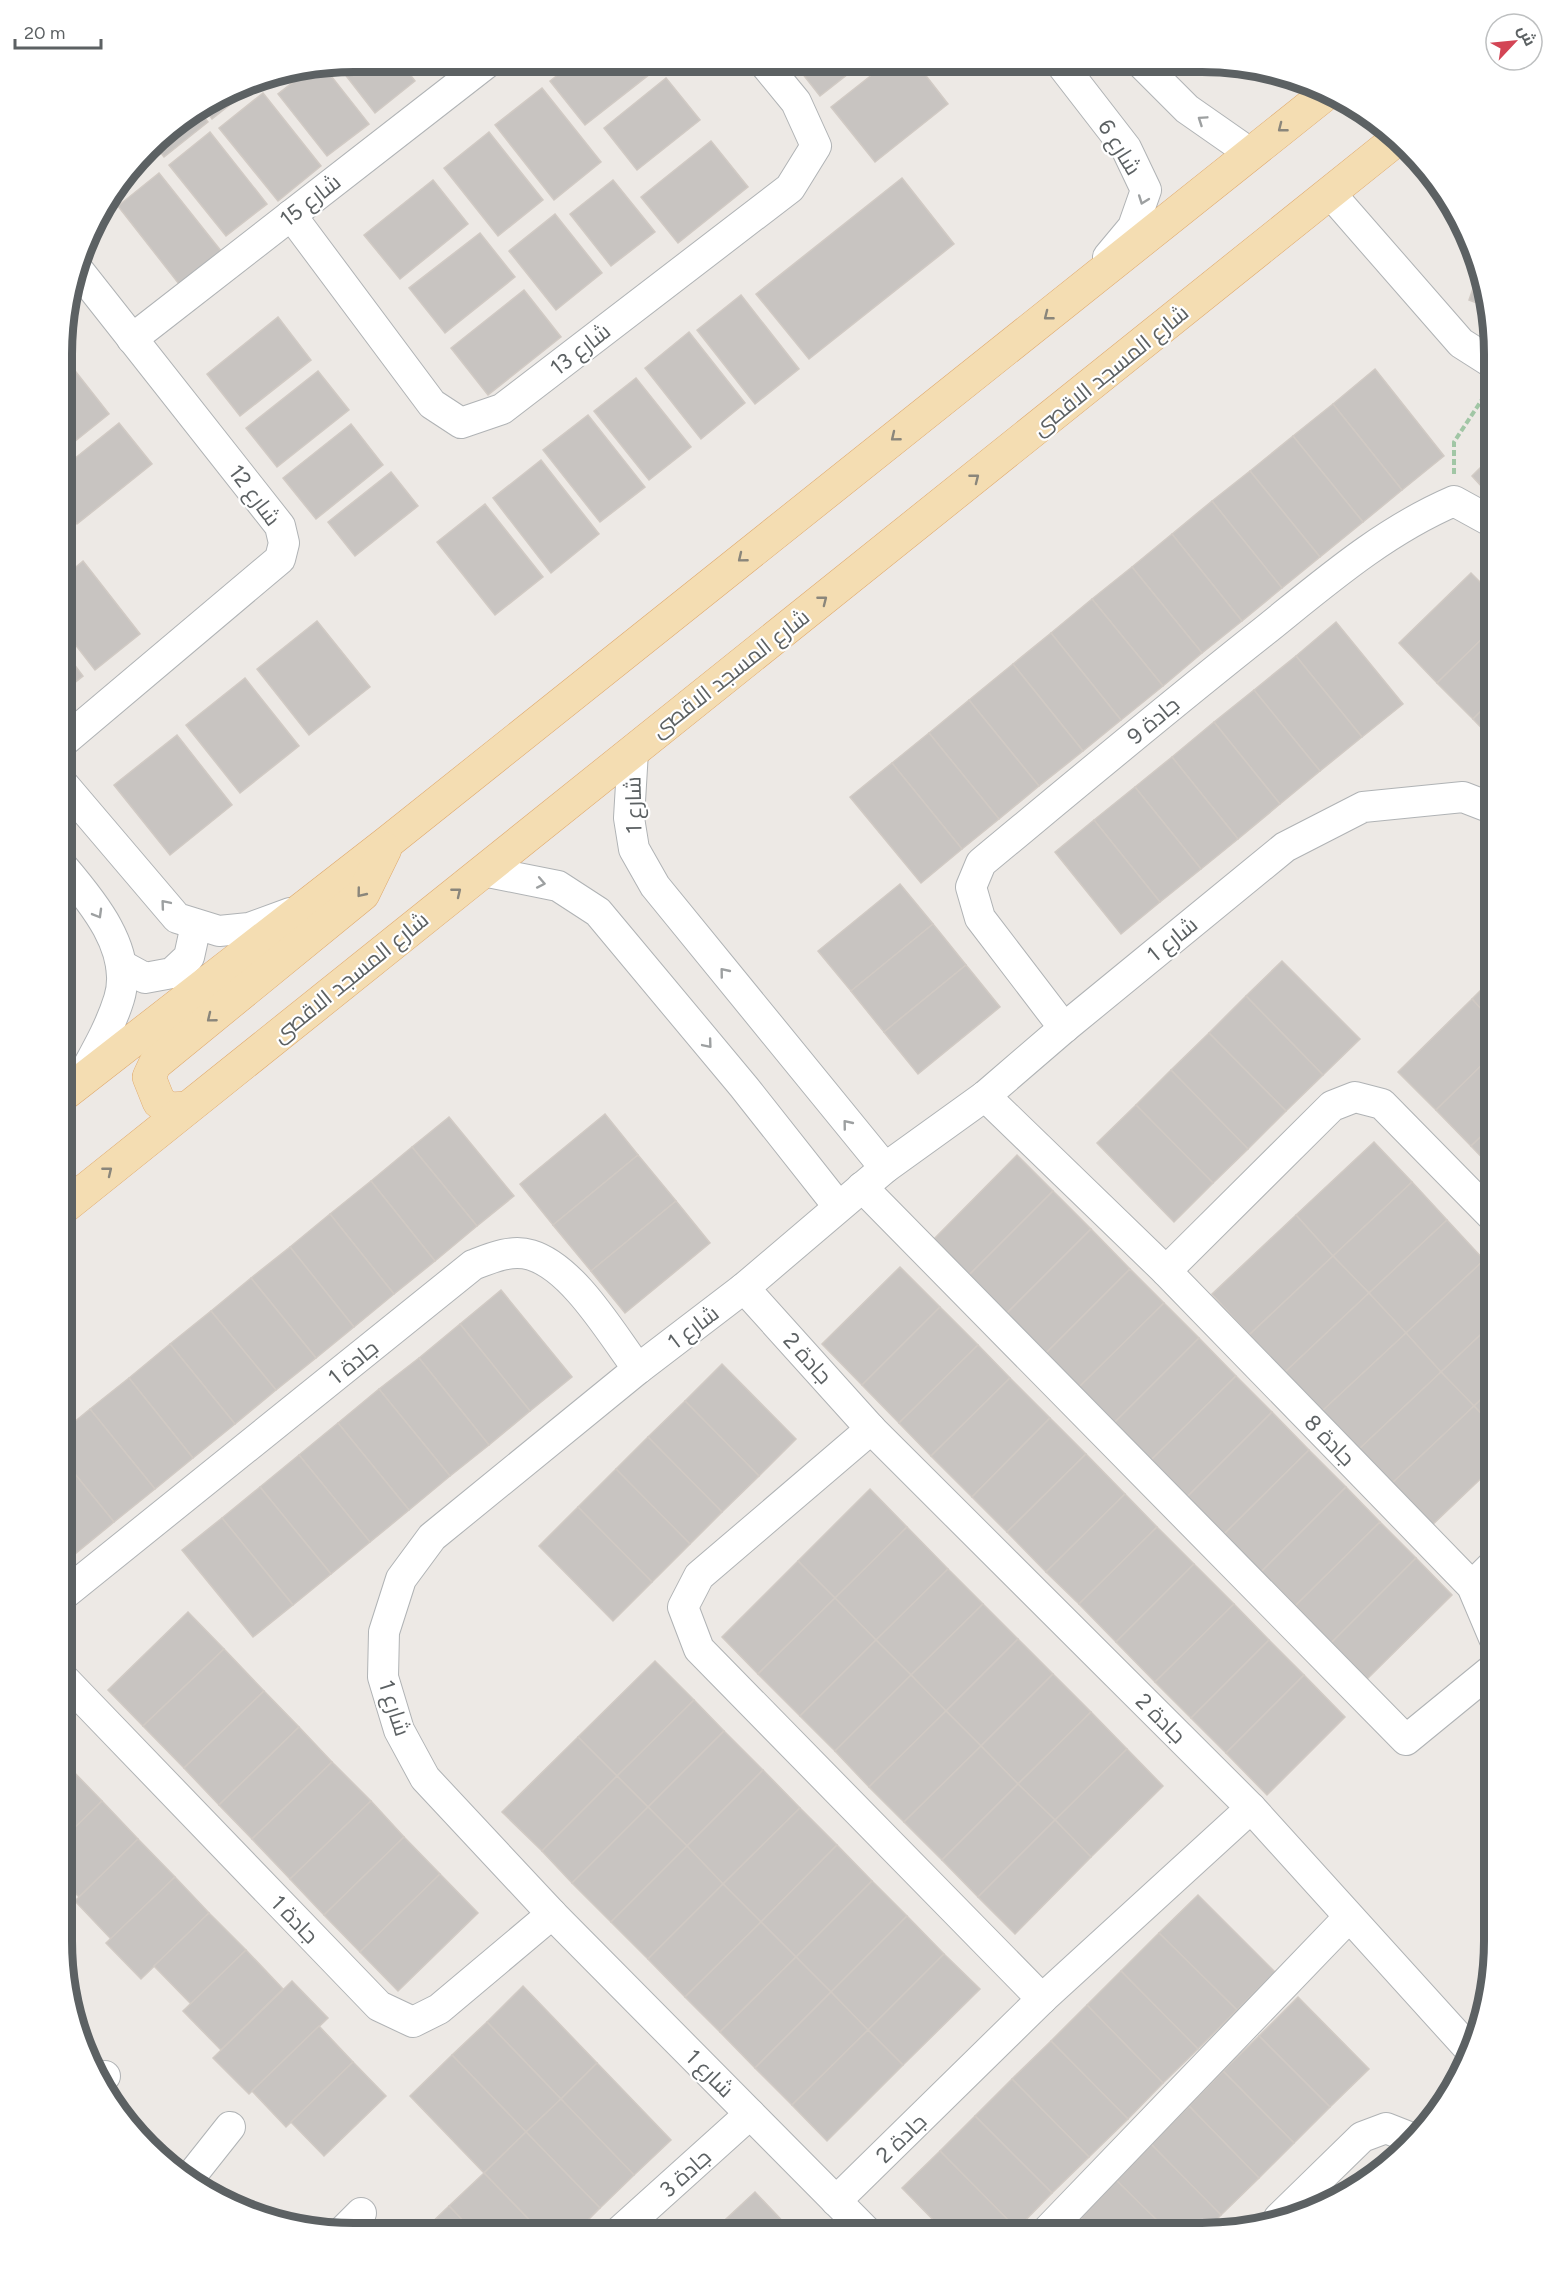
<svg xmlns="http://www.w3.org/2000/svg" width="1556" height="2295" viewBox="0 0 1556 2295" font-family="Figtree,Cairo,sans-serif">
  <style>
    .building { fill: #c8c4c1; stroke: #d1cac4; stroke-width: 1.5 }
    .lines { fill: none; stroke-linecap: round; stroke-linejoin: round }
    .minor-casing { stroke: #b0b3b5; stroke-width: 32 }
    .major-casing { stroke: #dfa86b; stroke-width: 34 }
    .path { stroke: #a1c6a5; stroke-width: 4; stroke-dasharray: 6 3; stroke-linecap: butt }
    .minor { stroke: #fff; stroke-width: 30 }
    .major { stroke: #f4ddb2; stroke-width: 33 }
    .oneway { stroke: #9da0a1 }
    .oneway2 { stroke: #8a867b }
    .labels { text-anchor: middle; stroke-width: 4.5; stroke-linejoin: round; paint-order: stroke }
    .street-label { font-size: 22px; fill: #5c6163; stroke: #fff }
    .rim { fill: none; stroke: #5c6163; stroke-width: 8 }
  </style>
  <rect width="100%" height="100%" fill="#ede9e5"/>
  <g class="building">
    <path d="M354,62H400L415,81L375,113L337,64Z"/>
    <path d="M418,62H435L424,70Z"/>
    <path d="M574,62H649L655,70L585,125L550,81Z"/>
    <path d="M794,63H862L820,96Z"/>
    <path d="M887,63H916L948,104L875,162L831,107Z"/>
    <path d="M324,67L369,124L327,156L278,94L310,69Z"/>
    <path d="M666,78L700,120L637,170L604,128Z"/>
    <path d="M254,81L256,84L212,119L205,109Z"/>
    <path d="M542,88L601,162L554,200L495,125Z"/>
    <path d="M263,93L321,166L278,201L219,128Z"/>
    <path d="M200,112L208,122L164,157L154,144L162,134Z"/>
    <path d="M210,132L267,204L226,236L169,165Z"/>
    <path d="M489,132L543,200L498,236L444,168Z"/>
    <path d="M711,141L748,187L678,243L641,197Z"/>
    <path d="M159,173L221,251L179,284L118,206Z"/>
    <path d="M902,178L954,244L809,359L756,294Z"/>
    <path d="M433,180L468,224L400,279L364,235Z"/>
    <path d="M613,180L655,232L611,266L570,214Z"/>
    <path d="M555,214L602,273L556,310L509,251Z"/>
    <path d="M480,233L515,277L445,333L409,288Z"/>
    <path d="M1478,274L1485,306L1469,300Z"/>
    <path d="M524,290L561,337L488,395L451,348Z"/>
    <path d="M741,295L799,369L755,404L697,330Z"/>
    <path d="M278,317L311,360L240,416L207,374Z"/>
    <path d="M689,332L745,403L701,439L645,368Z"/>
    <path d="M1375,369L1444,456L1402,490L1333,404Z"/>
    <path d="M318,371L349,410L277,467L246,428Z"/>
    <path d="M76,372L109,414L64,450V382Z"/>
    <path d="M636,378L691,447L649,480L594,411Z"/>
    <path d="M1333,404L1402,490L1363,522L1293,436Z"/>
    <path d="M588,415L645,487L600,522L543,450Z"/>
    <path d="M119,423L152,464L77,524L64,507V467Z"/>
    <path d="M351,424L383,465L316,519L283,478Z"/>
    <path d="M1293,436L1363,522L1320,557L1250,471Z"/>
    <path d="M1494,454V500L1472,476Z"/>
    <path d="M541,460L599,534L551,573L493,498Z"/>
    <path d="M1250,471L1320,557L1282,588L1212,501Z"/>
    <path d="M391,472L418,506L355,556L328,522Z"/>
    <path d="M1212,501L1282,588L1242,621L1172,534Z"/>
    <path d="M485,504L543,577L495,615L437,542Z"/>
    <path d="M1172,534L1242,621L1202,653L1132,567Z"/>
    <path d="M83,561L140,634L95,670L64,630V577Z"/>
    <path d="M1132,567L1202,653L1163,686L1092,599Z"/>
    <path d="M1471,573L1494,596V627L1437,683L1399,643Z"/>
    <path d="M1092,599L1163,686L1121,720L1051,633Z"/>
    <path d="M317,621L370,687L309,735L257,669Z"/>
    <path d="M1336,622L1403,704L1362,737L1296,656Z"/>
    <path d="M1494,627V698L1473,719L1437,683Z"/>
    <path d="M1051,633L1121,720L1083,751L1013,664Z"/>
    <path d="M64,651L83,676L63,692Z"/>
    <path d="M1296,656L1362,737L1320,771L1254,690Z"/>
    <path d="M1013,664L1083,751L1039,786L969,700Z"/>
    <path d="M245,678L299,746L240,793L186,725Z"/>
    <path d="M1254,690L1320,771L1280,804L1214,722Z"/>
    <path d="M1494,698V741L1473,719Z"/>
    <path d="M969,700L1039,786L999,819L929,733Z"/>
    <path d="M1214,722L1280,804L1238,839L1172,757Z"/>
    <path d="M929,733L999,819L962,849L892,763Z"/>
    <path d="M177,735L232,805L170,855L114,785Z"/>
    <path d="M1172,757L1238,839L1201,869L1135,787Z"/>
    <path d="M892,763L962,849L921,883L850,797Z"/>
    <path d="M1135,787L1201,869L1160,902L1094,820Z"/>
    <path d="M1094,820L1160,902L1121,934L1055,852Z"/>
    <path d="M900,884L933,924L851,991L818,951Z"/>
    <path d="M933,924L966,965L884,1032L851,991Z"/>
    <path d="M1282,961L1360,1039L1323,1075L1246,996Z"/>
    <path d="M966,965L1000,1007L918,1074L884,1032Z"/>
    <path d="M1494,977V1023L1472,999Z"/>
    <path d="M1246,996L1323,1075L1286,1111L1209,1033Z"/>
    <path d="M1472,999L1494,1023V1053L1436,1110L1398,1072Z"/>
    <path d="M1209,1033L1286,1111L1248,1149L1171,1070Z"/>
    <path d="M1494,1053V1124L1471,1146L1436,1110Z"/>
    <path d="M1171,1070L1248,1149L1213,1183L1136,1105Z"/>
    <path d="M1136,1105L1213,1183L1174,1222L1097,1143Z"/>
    <path d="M605,1114L638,1155L553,1225L520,1184Z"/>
    <path d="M449,1117L514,1196L477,1226L412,1147Z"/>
    <path d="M1494,1124V1170L1471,1146Z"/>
    <path d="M1374,1142L1412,1182L1333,1256L1296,1215Z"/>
    <path d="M412,1147L477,1226L435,1261L371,1181Z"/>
    <path d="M638,1155L676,1201L591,1271L553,1225Z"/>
    <path d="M1017,1155L1053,1191L963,1281L928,1245Z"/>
    <path d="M371,1181L435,1261L394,1294L330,1214Z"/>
    <path d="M1412,1182L1447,1220L1369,1293L1333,1256Z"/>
    <path d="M1053,1191L1091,1229L1001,1319L963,1281Z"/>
    <path d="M676,1201L710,1243L625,1313L591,1271Z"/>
    <path d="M330,1214L394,1294L354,1327L290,1247Z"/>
    <path d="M1296,1215L1333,1256L1249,1335L1212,1294Z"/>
    <path d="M1447,1220L1484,1260L1406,1333L1369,1293Z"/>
    <path d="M1091,1229L1130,1269L1040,1359L1001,1319Z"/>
    <path d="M290,1247L354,1327L316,1358L251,1278Z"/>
    <path d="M1333,1256L1369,1293L1284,1373L1249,1335Z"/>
    <path d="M1484,1260L1494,1271V1322L1441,1372L1406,1333Z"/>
    <path d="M900,1267L940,1307L862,1385L822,1344Z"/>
    <path d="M1130,1269L1164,1303L1074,1392L1040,1359Z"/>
    <path d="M251,1278L316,1358L276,1390L211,1311Z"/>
    <path d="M501,1290L572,1377L530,1411L460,1324Z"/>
    <path d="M1369,1293L1406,1333L1321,1412L1284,1373Z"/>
    <path d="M1164,1303L1199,1338L1109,1428L1074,1392Z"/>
    <path d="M940,1307L978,1345L899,1423L862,1385Z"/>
    <path d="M211,1311L276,1390L235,1424L170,1344Z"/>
    <path d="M1494,1322V1387L1474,1406L1441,1372Z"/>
    <path d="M460,1324L530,1411L489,1445L419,1358Z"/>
    <path d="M1406,1333L1441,1372L1357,1451L1321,1412Z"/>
    <path d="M1199,1338L1236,1376L1146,1465L1109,1428Z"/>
    <path d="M170,1344L235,1424L193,1458L129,1378Z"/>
    <path d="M978,1345L1010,1378L931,1456L899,1423Z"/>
    <path d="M419,1358L489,1445L450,1476L379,1389Z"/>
    <path d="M722,1364L796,1439L759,1476L685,1401Z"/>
    <path d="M1441,1372L1474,1406L1390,1485L1357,1451Z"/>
    <path d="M1236,1376L1272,1412L1182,1502L1146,1465Z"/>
    <path d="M129,1378L193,1458L155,1489L90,1409Z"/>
    <path d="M1010,1378L1050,1418L972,1497L931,1456Z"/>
    <path d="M1494,1387V1427L1474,1406Z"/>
    <path d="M379,1389L450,1476L409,1510L338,1423Z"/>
    <path d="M685,1401L759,1476L722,1512L648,1437Z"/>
    <path d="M1474,1406L1494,1427V1466L1429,1528L1390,1485Z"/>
    <path d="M90,1409L155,1489L114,1522L62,1458V1432Z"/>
    <path d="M1272,1412L1309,1450L1219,1539L1182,1502Z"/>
    <path d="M1050,1418L1086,1454L1007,1532L972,1497Z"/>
    <path d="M338,1423L409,1510L370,1542L299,1455Z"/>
    <path d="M648,1437L722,1512L690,1544L616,1469Z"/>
    <path d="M1309,1450L1346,1487L1256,1577L1219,1539Z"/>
    <path d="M1086,1454L1125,1494L1046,1572L1007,1532Z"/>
    <path d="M299,1455L370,1542L331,1574L260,1487Z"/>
    <path d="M62,1458L114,1522L75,1554L62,1538Z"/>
    <path d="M616,1469L690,1544L652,1582L578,1507Z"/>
    <path d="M260,1487L331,1574L293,1605L222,1518Z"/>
    <path d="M1346,1487L1380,1522L1290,1611L1256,1577Z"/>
    <path d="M870,1489L907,1527L835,1598L798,1561Z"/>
    <path d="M1125,1494L1157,1527L1079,1604L1046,1572Z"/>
    <path d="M578,1507L652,1582L613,1621L539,1546Z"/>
    <path d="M222,1518L293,1605L253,1637L182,1550Z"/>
    <path d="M1380,1522L1416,1558L1326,1648L1290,1611Z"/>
    <path d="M907,1527L948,1569L876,1640L835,1598Z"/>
    <path d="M1157,1527L1194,1564L1116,1642L1079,1604Z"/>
    <path d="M62,1538L75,1554L62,1565Z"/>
    <path d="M1416,1558L1452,1595L1362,1684L1326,1648Z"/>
    <path d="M798,1561L835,1598L758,1674L722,1637Z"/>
    <path d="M1194,1564L1234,1604L1155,1682L1116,1642Z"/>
    <path d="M948,1569L983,1604L911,1675L876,1640Z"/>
    <path d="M835,1598L876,1640L800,1716L758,1674Z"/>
    <path d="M983,1604L1018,1639L946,1711L911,1675Z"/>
    <path d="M1234,1604L1269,1640L1191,1718L1155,1682Z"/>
    <path d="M188,1612L224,1649L143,1726L108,1690Z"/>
    <path d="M1018,1639L1053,1674L981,1746L946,1711Z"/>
    <path d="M876,1640L911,1675L835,1751L800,1716Z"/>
    <path d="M1269,1640L1304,1675L1226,1753L1191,1718Z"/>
    <path d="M224,1649L264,1691L184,1768L143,1726Z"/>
    <path d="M655,1661L694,1700L617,1776L578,1737Z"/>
    <path d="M1053,1674L1091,1712L1018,1784L981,1746Z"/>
    <path d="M911,1675L946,1711L869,1787L835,1751Z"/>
    <path d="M1304,1675L1345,1717L1267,1795L1226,1753Z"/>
    <path d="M264,1691L299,1727L219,1805L184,1768Z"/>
    <path d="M694,1700L724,1731L648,1807L617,1776Z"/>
    <path d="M946,1711L981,1746L904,1822L869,1787Z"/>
    <path d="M1091,1712L1127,1749L1055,1820L1018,1784Z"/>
    <path d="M299,1727L332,1762L252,1839L219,1805Z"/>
    <path d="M724,1731L763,1770L687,1846L648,1807Z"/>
    <path d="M578,1737L617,1776L542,1851L502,1812Z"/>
    <path d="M981,1746L1018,1784L942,1860L904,1822Z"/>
    <path d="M1127,1749L1163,1786L1091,1857L1055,1820Z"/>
    <path d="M332,1762L371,1801L290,1879L252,1839Z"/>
    <path d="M69,1767L102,1801L62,1840V1774Z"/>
    <path d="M763,1770L800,1808L723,1884L687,1846Z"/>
    <path d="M617,1776L648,1807L572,1883L542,1851Z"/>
    <path d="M1018,1784L1055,1820L978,1897L942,1860Z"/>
    <path d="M102,1801L138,1839L79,1897L62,1879V1840Z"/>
    <path d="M371,1801L404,1837L324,1915L290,1879Z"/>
    <path d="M648,1807L687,1846L611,1922L572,1883Z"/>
    <path d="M800,1808L837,1845L761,1922L723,1884Z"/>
    <path d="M1055,1820L1091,1857L1015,1934L978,1897Z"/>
    <path d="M404,1837L440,1874L360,1952L324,1915Z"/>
    <path d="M138,1839L175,1877L111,1939L75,1901Z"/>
    <path d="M837,1845L872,1881L796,1957L761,1922Z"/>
    <path d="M687,1846L723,1884L648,1959L611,1922Z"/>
    <path d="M440,1874L478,1913L398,1991L360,1952Z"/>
    <path d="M175,1877L209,1913L141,1979L106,1943Z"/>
    <path d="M872,1881L907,1916L831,1992L796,1957Z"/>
    <path d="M723,1884L761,1922L685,1997L648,1959Z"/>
    <path d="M1198,1895L1275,1972L1237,2010L1159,1933Z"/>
    <path d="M209,1913L246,1950L191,2004L154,1966Z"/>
    <path d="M907,1916L944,1954L868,2030L831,1992Z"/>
    <path d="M761,1922L796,1957L720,2032L685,1997Z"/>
    <path d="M1159,1933L1237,2010L1198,2049L1121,1971Z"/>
    <path d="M246,1950L283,1989L221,2050L183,2011Z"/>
    <path d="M944,1954L980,1989L903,2065L868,2030Z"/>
    <path d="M796,1957L831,1992L755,2068L720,2032Z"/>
    <path d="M1121,1971L1198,2049L1163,2083L1087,2005Z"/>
    <path d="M292,1981L328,2018L249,2094L213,2058Z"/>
    <path d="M523,1986L597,2063L561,2099L487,2022Z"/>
    <path d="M831,1992L868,2030L792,2105L755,2068Z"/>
    <path d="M1298,1997L1369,2069L1330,2107L1259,2036Z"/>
    <path d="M1087,2005L1163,2083L1128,2119L1051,2041Z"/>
    <path d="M487,2022L561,2099L526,2132L452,2055Z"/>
    <path d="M319,2026L353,2062L286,2127L252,2091Z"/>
    <path d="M868,2030L903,2065L827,2141L792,2105Z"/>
    <path d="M1259,2036L1330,2107L1294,2143L1223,2071Z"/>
    <path d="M1051,2041L1128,2119L1089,2157L1012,2079Z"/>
    <path d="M452,2055L526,2132L484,2173L410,2096Z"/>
    <path d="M353,2062L386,2096L324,2156L291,2122Z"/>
    <path d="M597,2063L671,2140L634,2175L561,2099Z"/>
    <path d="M1223,2071L1294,2143L1259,2178L1189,2106Z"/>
    <path d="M1012,2079L1089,2157L1052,2193L975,2116Z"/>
    <path d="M561,2099L634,2175L600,2208L526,2132Z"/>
    <path d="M1189,2106L1259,2178L1221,2215L1151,2144Z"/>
    <path d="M975,2116L1052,2193L1017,2229L940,2151Z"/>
    <path d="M526,2132L600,2208L576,2232H541L484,2173Z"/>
    <path d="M1151,2144L1221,2215L1203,2233H1170L1115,2179Z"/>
    <path d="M940,2151L1017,2229L1013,2233H946L902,2188Z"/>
    <path d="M484,2173L541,2232L473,2231L449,2206Z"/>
    <path d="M1115,2179L1170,2233H1096L1079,2216Z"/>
    <path d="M755,2192L790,2229L787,2232H712Z"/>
    <path d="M449,2206L473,2231H423Z"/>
    <path d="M1079,2216L1096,2233H1061Z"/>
  </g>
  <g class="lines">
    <g class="minor-casing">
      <g id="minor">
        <path d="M1061,64L1126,148L1146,190L1133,227L1108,257"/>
        <path d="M1142,64L1187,109L1250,153"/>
        <path d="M1330,193L1461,343L1494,364"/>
        <path d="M291,215L432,404L461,423L502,409L790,188L816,146L796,102L764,63"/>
        <path d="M132,339L488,62"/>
        <path d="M63,742L280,559L284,543L280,526L79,271"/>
        <path d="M633,751L629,818L634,849L655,886L885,1168"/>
        <path d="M63,784L177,918L219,931L249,928L290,913"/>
        <path d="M63,867C92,901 134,951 119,999C110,1028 95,1053 81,1079"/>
        <path d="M483,871L558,886L598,912L744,1087L838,1206"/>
        <path d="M121,965L145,978L172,973L189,957L196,925"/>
        <path d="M1064,1028L980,918L971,887L981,863C1075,785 1168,707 1263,632C1324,583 1382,532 1454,501L1494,523"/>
        <path d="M985,1096L1166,1271L1472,1586L1494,1638"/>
        <path d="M862,1187L1406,1740L1494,1668"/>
        <path d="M1166,1271L1332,1106L1355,1097L1382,1104L1494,1218"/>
        <path d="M744,1288L871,1429L1251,1808L1042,1999L836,2201"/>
        <path d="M871,1429L699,1576L683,1607L699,1649L1042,1999"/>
        <path d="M1472,1586L1494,1564"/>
        <path d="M62,1596L473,1265C491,1258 511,1249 531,1255C574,1268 612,1335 638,1369"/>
        <path d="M62,1677L379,2006L413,2022L439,2009L552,1914"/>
        <path d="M1251,1808L1472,2052"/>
        <path d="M100,2081L105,2076"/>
        <path d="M188,2180L230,2127"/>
        <path d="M1279,2218L1362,2137L1386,2128L1414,2139"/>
        <path d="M343,2231L361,2213"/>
        <path d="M619,2232L750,2114"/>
        <path d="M868,2233L552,1914L425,1778L399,1730L383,1677L384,1632L401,1579L432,1537L638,1369L744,1288L885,1168L985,1096L1064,1028L1285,847L1363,807L1463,797L1494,809"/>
        <path d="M1045,2233L1349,1917"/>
      </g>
    </g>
    <g class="major-casing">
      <g id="major">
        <path d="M63,1095L388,842L1328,92"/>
        <path d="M187,1108L170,1109L159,1102L149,1077L155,1064L363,894L385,849"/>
        <path d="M63,1208L1397,139"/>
      </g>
    </g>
    <path class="path" d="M1454,474V442L1487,392"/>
    <use href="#minor" class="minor"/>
    <use href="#major" class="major"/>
  </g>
  <defs><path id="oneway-chevron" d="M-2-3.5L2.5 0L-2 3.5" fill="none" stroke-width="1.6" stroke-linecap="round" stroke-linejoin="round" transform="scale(1.5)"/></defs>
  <g class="oneway">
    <use href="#oneway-chevron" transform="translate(1202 120) rotate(-146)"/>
    <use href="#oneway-chevron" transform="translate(1143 200) rotate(110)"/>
    <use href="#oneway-chevron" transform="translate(541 883) rotate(11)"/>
    <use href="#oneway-chevron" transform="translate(165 904) rotate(-130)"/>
    <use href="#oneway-chevron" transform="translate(98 914) rotate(60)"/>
    <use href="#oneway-chevron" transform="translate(724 972) rotate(-129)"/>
    <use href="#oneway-chevron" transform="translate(708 1044) rotate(50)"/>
    <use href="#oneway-chevron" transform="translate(847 1124) rotate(-129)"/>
  </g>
  <g class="oneway2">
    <use href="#oneway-chevron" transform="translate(1282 128) rotate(142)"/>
    <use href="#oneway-chevron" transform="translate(1048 316) rotate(142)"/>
    <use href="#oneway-chevron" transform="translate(895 437) rotate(141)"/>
    <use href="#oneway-chevron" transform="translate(975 478) rotate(-38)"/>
    <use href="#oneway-chevron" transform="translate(742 558) rotate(141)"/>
    <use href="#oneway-chevron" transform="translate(823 600) rotate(-38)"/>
    <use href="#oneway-chevron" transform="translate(457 892) rotate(-39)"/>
    <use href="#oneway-chevron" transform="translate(361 893) rotate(129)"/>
    <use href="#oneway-chevron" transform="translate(211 1018) rotate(141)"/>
    <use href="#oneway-chevron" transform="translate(108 1171) rotate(-39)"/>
  </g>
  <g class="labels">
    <g class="street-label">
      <text transform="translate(1120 147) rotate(58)" y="8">شارع 6</text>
      <text transform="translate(310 200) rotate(-38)" y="8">شارع 15</text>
      <text transform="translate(580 349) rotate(-38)" y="8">شارع 13</text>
      <text transform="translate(1110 370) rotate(-39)" y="8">شارع المسجد الاقصى</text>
      <text transform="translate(255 495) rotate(53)" y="8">شارع 12</text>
      <text transform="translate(730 673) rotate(-38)" y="8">شارع المسجد الاقصى</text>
      <text transform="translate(1153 720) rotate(-40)" y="8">جادة 9</text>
      <text transform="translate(633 805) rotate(-91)" y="8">شارع 1</text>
      <text transform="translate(1172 939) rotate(-39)" y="8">شارع 1</text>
      <text transform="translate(350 977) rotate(-39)" y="8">شارع المسجد الاقصى</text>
      <text transform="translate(693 1327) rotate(-37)" y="8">شارع 1</text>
      <text transform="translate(808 1358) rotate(48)" y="8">جادة 2</text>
      <text transform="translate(353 1362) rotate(-39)" y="8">جادة 1</text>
      <text transform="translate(1330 1440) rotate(46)" y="8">جادة 8</text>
      <text transform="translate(395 1708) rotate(72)" y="8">شارع 1</text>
      <text transform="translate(1161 1718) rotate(45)" y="8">جادة 2</text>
      <text transform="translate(295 1919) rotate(46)" y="8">جادة 1</text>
      <text transform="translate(710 2073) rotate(45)" y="8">شارع 1</text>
      <text transform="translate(901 2138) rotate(-44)" y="8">جادة 2</text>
      <text transform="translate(685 2173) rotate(-42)" y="8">جادة 3</text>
    </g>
  </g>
  <path d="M0 0H1556V2295H0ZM354 72H1202A282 282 0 0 1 1484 354V1941A282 282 0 0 1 1202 2223H354A282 282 0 0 1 72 1941V354A282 282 0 0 1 354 72Z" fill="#fff" fill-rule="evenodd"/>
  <path class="rim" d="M354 72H1202A282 282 0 0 1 1484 354V1941A282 282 0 0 1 1202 2223H354A282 282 0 0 1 72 1941V354A282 282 0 0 1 354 72Z"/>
  <g transform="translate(1514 42) rotate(64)"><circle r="28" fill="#ffffff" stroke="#bec0c1" stroke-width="1.5"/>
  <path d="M0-4.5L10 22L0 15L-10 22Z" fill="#d34555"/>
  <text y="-9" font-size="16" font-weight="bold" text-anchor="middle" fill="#5c6163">ش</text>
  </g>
  <path d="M15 39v9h86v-9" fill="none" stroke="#5c6163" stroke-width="3"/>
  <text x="24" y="39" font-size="18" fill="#5c6163" stroke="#ffffff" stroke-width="4.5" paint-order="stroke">20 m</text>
</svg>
